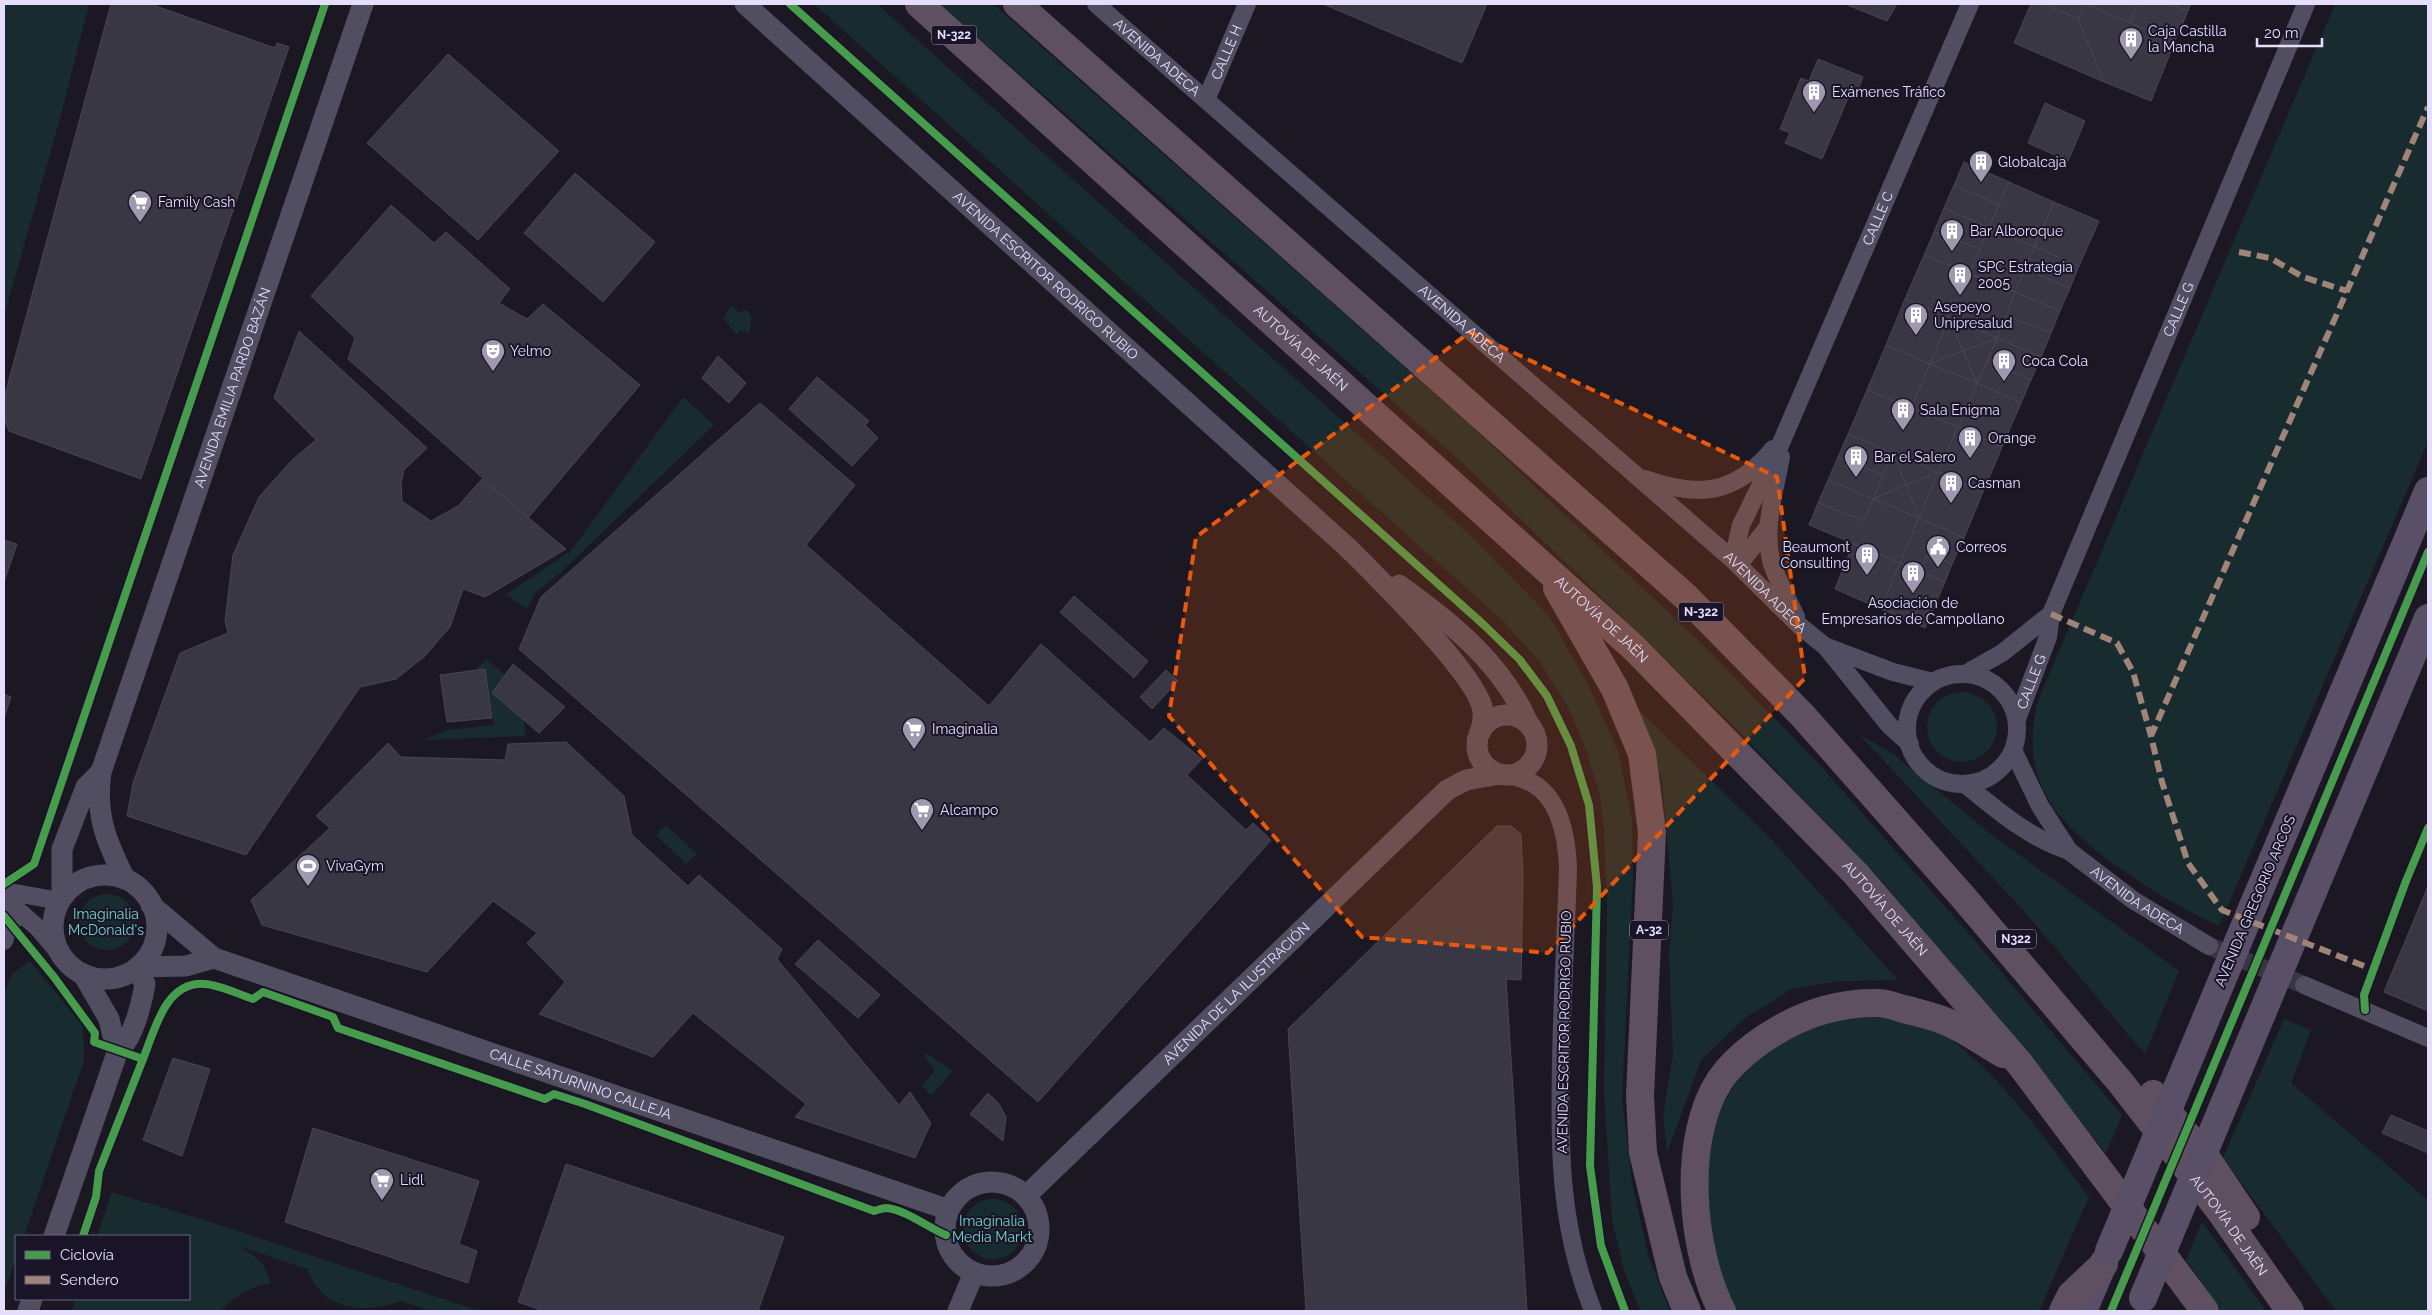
<svg xmlns="http://www.w3.org/2000/svg" width="2432" height="1315" viewBox="0 0 2432 1315" font-family="Raleway,sans-serif">
  <style>
    .green { fill: #182c2f }
    .building { fill: #3a3744; stroke: #494455 }
    .lines { fill: none; stroke-linecap: round; stroke-linejoin: round }
    .minor-tunnel { stroke: #393643; stroke-width: 18; stroke-dasharray: 18 9; stroke-linecap: butt }
    .minor { stroke: #514e62; stroke-width: 18 }
    .tertiary { stroke: #514e62; stroke-width: 21 }
    .primary { stroke: #594f66; stroke-width: 28 }
    .motorway { stroke: #5f5061; stroke-width: 28 }
    .primary-bridge { stroke: #594f66; stroke-width: 28 }
    .quiet { stroke: #a18479; stroke-width: 6; stroke-dasharray: 12 6; stroke-linecap: butt }
    .cycleway-casing { stroke: #191427; stroke-width: 11 }
    .cycleway { stroke: #469c4c; stroke-width: 8 }
    .marked { fill: #e8590c; fill-opacity: 0.2; stroke: #e8590c; stroke-width: 4; stroke-dasharray: 10 6; stroke-linejoin: round }
    .labels { text-anchor: middle; stroke-width: 4; stroke-linejoin: round; paint-order: stroke }
    .shield { fill: #191427; stroke: #a7a1bb; stroke-width: 1 }
    .shield-label { font-size: 12px; font-weight: bold; fill: #e4defb }
    .poi-label { font-size: 14px; fill: #e4defb; stroke: #191427; text-anchor: start }
    .street-label { font-size: 14px; fill: #e4defb; stroke: #191427 }
    .park-label { font-size: 14px; fill: #72d3c3; stroke: #191427 }
  </style>
  <rect width="100%" height="100%" fill="#1b1823"/>
  <g class="green">
    <path d="M4,4H89L61,115L4,315Z"/>
    <path d="M814,4H877L1470,535L1549,616L1588,684L1618,751L1632,820L1633,877L1622,1098L1632,1183L1649,1258L1670,1311H1641L1624,1271L1612,1219L1604,1093L1607,904L1604,831L1600,795L1584,744L1566,703L1540,662L1501,619Z"/>
    <path d="M940,4H993L1469,424L1707,649L1818,763L1964,928L2122,1115L2106,1153L1995,1015L1879,878L1725,717L1465,465Z"/>
    <path d="M2335,4H2428V442L2219,926C2184,910 2152,891 2121,869C2057,824 2018,783 2038,700Z"/>
    <path d="M731,306L741,313L746,309L751,316L750,333L741,331L736,335L723,318Z"/>
    <path d="M683,397L714,425L561,572L534,594L527,609L506,594L571,551Z"/>
    <path d="M487,659L505,675L492,693L524,720L525,736L424,740L447,730L494,725L485,669L475,670Z"/>
    <circle cx="1962" cy="727" r="35"/>
    <path d="M1638,709L1768,836L1898,980L1841,981L1791,989L1745,1018L1701,1060L1667,1153L1663,1116L1673,1055L1669,954L1673,905L1662,780Z"/>
    <path d="M1859,734L1893,754L1991,834L2179,971L2145,1054L2024,911Z"/>
    <path d="M666,825L697,854L686,864L656,835Z"/>
    <circle cx="107" cy="922" r="28"/>
    <path d="M30,961L81,1024C85,1035 83,1048 84,1060L24,1236H16V1258L4,1294V992L13,973Z"/>
    <path d="M1866,1014C1882,1017 1900,1018 1916,1022C1979,1041 2049,1145 2089,1197L2039,1311H1735L1731,1304C1722,1276 1712,1249 1708,1220C1699,1157 1712,1100 1760,1057C1767,1050 1774,1041 1783,1037C1809,1022 1837,1018 1866,1014Z"/>
    <path d="M2284,1019L2311,1030L2291,1083L2428,1200V1311H2336L2223,1158Z"/>
    <path d="M926,1053L953,1071L931,1096L922,1086L935,1070L924,1056Z"/>
    <path d="M112,1192L226,1227L480,1311H432L401,1301C364,1315 322,1310 307,1269L239,1246C254,1257 266,1260 270,1283C250,1287 233,1297 220,1311H72L76,1299H189V1236H97Z"/>
    <circle cx="993" cy="1229" r="30"/>
    <path d="M2202,1222L2266,1311H2222L2186,1260Z"/>
  </g>
  <g class="building">
    <path d="M111,4H157L156,6L275,48L277,43L289,47L141,479L9,431L4,419V398Z"/>
    <path d="M1323,4H1487L1462,63Z"/>
    <path d="M1845,4H1897L1887,21Z"/>
    <path d="M2031,4H2044L2078,19L2104,82L2014,43Z"/>
    <path d="M2044,4H2085L2078,19Z"/>
    <path d="M2085,4H2137L2130,23Z"/>
    <path d="M2085,4L2175,41L2151,101L2104,82L2078,19Z"/>
    <path d="M2137,4H2170L2188,11L2175,41L2130,23Z"/>
    <path d="M2170,4H2191L2188,11Z"/>
    <path d="M448,54L559,151L478,240L367,143Z"/>
    <path d="M1818,59L1863,77L1854,99L1848,98L1822,159L1785,143L1790,133L1780,129L1801,78L1809,81Z"/>
    <path d="M2045,103L2085,121L2068,161L2028,143Z"/>
    <path d="M1964,162L2009,182L1999,205L1954,185Z"/>
    <path d="M575,173L655,242L603,302L524,233Z"/>
    <path d="M2009,182L2054,202L2035,247L1989,228Z"/>
    <path d="M1954,185L1999,205L1989,228L1944,208Z"/>
    <path d="M2054,202L2099,221L2079,266L2035,247Z"/>
    <path d="M391,205L434,243L446,232L510,289L499,303L527,319L543,304L640,385L528,518L348,359L355,338L311,296Z"/>
    <path d="M1944,208L1989,228L1980,249L1934,232Z"/>
    <path d="M1989,228L2035,247L2015,292L1969,273Z"/>
    <path d="M1934,232L1980,249L1969,273L1924,255Z"/>
    <path d="M2035,247L2079,266L2070,288L2025,269Z"/>
    <path d="M1924,255L2015,292L1997,338L1905,299Z"/>
    <path d="M2025,269L2070,288L2060,311L2015,292Z"/>
    <path d="M2015,292L2060,311L2051,333L2006,316Z"/>
    <path d="M1905,299L1950,318L1930,364L1886,345Z"/>
    <path d="M2006,316L2051,333L2041,357L1997,338Z"/>
    <path d="M1950,318L1963,351L1930,364Z"/>
    <path d="M1950,318L1997,338L1963,351Z"/>
    <path d="M299,331L427,448L404,470L401,483L402,501L431,521L458,506L482,479L566,549L485,597L463,589L450,627L425,656L396,679L360,687L246,855L127,816L133,783L180,653L228,633L225,621L233,555L259,497L292,460L316,440L274,398Z"/>
    <path d="M1997,338L2041,357L2031,380L1987,361Z"/>
    <path d="M1997,338L1987,361L1977,383L1963,351Z"/>
    <path d="M1886,345L1930,364L1911,408L1867,390Z"/>
    <path d="M1963,351L1977,383L1930,364Z"/>
    <path d="M718,356L746,383L729,403L702,378Z"/>
    <path d="M1987,361L2031,380L2021,403L1977,383Z"/>
    <path d="M1930,364L1977,383L1958,427L1911,408Z"/>
    <path d="M817,377L869,421L865,425L878,438L852,466L789,409Z"/>
    <path d="M1977,383L2021,403L2002,447L1958,427Z"/>
    <path d="M1867,390L1958,427L1938,472L1848,434Z"/>
    <path d="M760,403L855,485L806,545L989,706L1041,644L1150,742L1164,728L1202,759L1187,775L1246,830L1253,823L1271,840L1038,1102L519,649L541,597Z"/>
    <path d="M1958,427L2002,447L1983,492L1938,472Z"/>
    <path d="M1848,434L1893,453L1883,475L1838,457Z"/>
    <path d="M1893,453L1906,485L1873,499L1883,475Z"/>
    <path d="M1893,453L1938,472L1906,485Z"/>
    <path d="M1838,457L1883,475L1873,499L1828,480Z"/>
    <path d="M1938,472L1983,492L1964,538L1919,518Z"/>
    <path d="M1938,472L1919,518L1906,485Z"/>
    <path d="M1828,480L1873,499L1864,521L1818,503Z"/>
    <path d="M1906,485L1919,518L1873,499Z"/>
    <path d="M1873,499L1919,518L1900,563L1809,525L1818,503L1864,521Z"/>
    <path d="M1919,518L1964,538L1952,564L1928,554L1920,571L1900,563Z"/>
    <path d="M4,540L17,544L4,582Z"/>
    <path d="M1853,544L1900,563L1881,609L1835,589Z"/>
    <path d="M1928,554L1952,564L1945,582L1920,571Z"/>
    <path d="M1900,563L1945,582L1925,628L1881,609Z"/>
    <path d="M1074,596L1148,661L1134,678L1060,612Z"/>
    <path d="M513,664L565,707L539,733L492,693Z"/>
    <path d="M485,669L492,718L447,722L440,675Z"/>
    <path d="M1166,670L1178,681L1152,709L1140,697Z"/>
    <path d="M4,694L11,697L4,718Z"/>
    <path d="M566,742L624,796L632,835L688,886L699,875L782,949L777,959L899,1105L910,1092L931,1123L915,1158L795,1117L806,1104L693,1013L653,1057L539,1014L565,982L527,943L537,933L493,901L427,972L262,925L251,900L330,828L316,816L388,743L401,757L505,760L508,744Z"/>
    <path d="M1497,826H1511L1521,834L1523,877L1521,980L1506,979L1527,1311H1306L1288,1029Z"/>
    <path d="M2428,886V1011L2384,992Z"/>
    <path d="M818,940L880,995L858,1018L795,964Z"/>
    <path d="M173,1058L210,1069L182,1156L143,1140Z"/>
    <path d="M988,1093L999,1104L1006,1117L1003,1141L970,1114Z"/>
    <path d="M2391,1115L2428,1131V1153L2382,1133Z"/>
    <path d="M313,1128L479,1181L459,1244L477,1251L468,1283L285,1222Z"/>
    <path d="M566,1164L784,1237L758,1311H544L518,1302Z"/>
  </g>
  <g class="lines">
    <path class="minor-tunnel" d="M2209,946L2304,985"/>
    <g class="minor">
      <path id="s1" d="M1096,4L1733,560L1800,626L1826,647L1889,725L1910,744"/>
      <path id="s2" d="M1206,100L1247,4"/>
      <path d="M1781,457C1775,492 1762,528 1772,564C1778,582 1788,599 1796,617"/>
      <path d="M1645,479C1698,498 1735,495 1773,449"/>
      <path id="s3" d="M1768,527L1744,558L1733,560L1741,525L1778,450L1970,4"/>
      <path d="M1827,647L1893,672L1933,682"/>
      <path d="M1965,674L2002,653L2051,614"/>
      <circle cx="1962" cy="729" r="55"/>
      <path id="s4" d="M2017,719L2048,637L2051,614L2306,4"/>
      <path id="s5" d="M2013,750L2040,806L2069,851L2133,900L2209,946"/>
      <path d="M1510,775C1517,777 1525,780 1532,783C1561,799 1567,840 1568,869C1566,934 1562,999 1561,1064C1559,1152 1560,1228 1593,1311"/>
      <path d="M1965,784C1997,810 2029,838 2069,851"/>
      <path d="M4,891L60,901"/>
      <path d="M4,898L38,928L60,954"/>
      <path d="M4,941L10,923L21,914"/>
      <path d="M2304,985L2428,1038"/>
    </g>
    <g class="tertiary">
      <path id="s6" d="M745,4L1347,547C1376,576 1478,675 1483,711C1484,717 1482,725 1481,731"/>
      <path d="M1399,585C1452,623 1503,664 1529,725"/>
      <circle cx="1507" cy="745" r="30"/>
      <circle cx="105" cy="927" r="52"/>
      <path id="s7" d="M125,879C106,841 95,815 101,772L363,4"/>
      <path d="M62,897V849L86,787L101,772"/>
      <path id="s8" d="M151,905L214,958L949,1210"/>
      <path d="M138,967L186,966L214,958"/>
      <path d="M83,974L109,1019L117,1053"/>
      <circle cx="992" cy="1229" r="47"/>
      <path id="s9" d="M1026,1196L1447,790L1466,780L1500,774"/>
      <path d="M54,1236L117,1053C134,1037 141,1007 145,984L137,969"/>
      <path d="M28,1311L32,1299"/>
      <path d="M958,1311L974,1273"/>
    </g>
    <g class="primary">
      <path d="M2253,906L2428,491"/>
      <path d="M2299,925L2428,618"/>
      <path d="M2083,1311L2104,1262"/>
    </g>
    <g class="motorway">
      <path id="s10" d="M919,4L1633,647L1856,874L2020,1064L2205,1311"/>
      <path id="s11" d="M1017,4L1686,597L1803,716L1963,897L2121,1083L2220,1211L2290,1311"/>
      <path d="M1557,588L1615,689L1642,754L1652,832L1640,1096L1643,1153L1673,1277L1687,1311"/>
      <path d="M2153,1094L2209,1162L2246,1217"/>
      <path d="M1722,1311C1691,1251 1681,1139 1720,1080C1737,1055 1769,1033 1797,1020C1821,1009 1851,1002 1878,1003C1886,1003 1896,1007 1904,1009C1918,1013 1934,1016 1947,1022C1967,1030 1985,1044 2003,1054"/>
      <path d="M2063,1311L2071,1295L2104,1264"/>
    </g>
    <g class="primary-bridge">
      <path d="M2109,1251L2253,906"/>
      <path d="M2143,1298L2299,925"/>
    </g>
    <g class="quiet">
      <path d="M2239,252L2270,258L2303,277L2347,291"/>
      <path d="M2051,614L2117,643L2133,672L2151,736"/>
      <path d="M2364,966L2222,910L2188,863L2162,782L2151,736L2428,107"/>
    </g>
    <g class="cycleway-casing">
      <g id="cycleway">
        <path d="M790,4L1484,625L1520,660L1547,696L1571,746L1589,805L1597,887L1590,1166L1601,1246L1625,1311"/>
        <path d="M4,884L34,864L325,4"/>
        <path d="M4,916L54,977L95,1033L94,1042L143,1059C155,1030 165,981 205,984C220,985 238,994 253,999L263,992L333,1017L338,1028L545,1099L554,1094L585,1104L874,1211C878,1210 883,1208 886,1208C904,1209 929,1228 946,1235"/>
        <path d="M2365,1010L2364,995L2406,881L2428,828"/>
        <path d="M83,1236L96,1197L99,1171L143,1059"/>
        <path d="M2111,1311L2428,552"/>
      </g>
    </g>
    <use href="#cycleway" class="cycleway"/>
  </g>
  <path class="marked" d="M1470,332L1777,477L1805,678L1548,953L1362,937L1169,716L1196,537Z"/>
  <defs>
    <g id="building-pin" transform="scale(1.25)"><path d="M0 17L-7.5 6A9.5 9.5 0 1 1 7.5 6Z" fill="#9e99af" stroke="#191427"/><path d="M-4-6H4V6H1V3H-1V6H-4ZM-2.5-4.3h1.7v1.8h-1.7ZM.8-4.3h1.7v1.8H.8ZM-2.5-1h1.7V.8h-1.7ZM.8-1h1.7V.8H.8Z" fill="#fff"/></g>
    <g id="supermarket-pin" transform="scale(1.25)"><path d="M0 17L-7.5 6A9.5 9.5 0 1 1 7.5 6Z" fill="#9e99af" stroke="#191427"/><path d="M-6-5.5h2.5l.6 2H6L4.5 2H-2.5L-4.4-4H-6ZM-1.5 3.2a1.3 1.3 0 1 0 .1 0ZM3 3.2a1.3 1.3 0 1 0 .1 0Z" fill="#fff"/></g>
    <g id="theatre-pin" transform="scale(1.25)"><path d="M0 17L-7.5 6A9.5 9.5 0 1 1 7.5 6Z" fill="#9e99af" stroke="#191427"/><path d="M-5-5.5Q0-4 5-5.5V0Q5 5 0 6Q-5 5-5 0ZM-3.3-2.5H-1v1.5H-3.3ZM1-2.5H3.3v1.5H1ZM-2.8 1Q0 5.5 2.8 1Z" fill="#fff"/></g>
    <g id="civic-pin" transform="scale(1.25)"><path d="M0 17L-7.5 6A9.5 9.5 0 1 1 7.5 6Z" fill="#9e99af" stroke="#191427"/><path d="M-.6-6.5H3V-4.5H.6V-3L4-1V1h2V6H-6V1h2V-1L-.6-3ZM-1.2 2.5V6h2.4V2.5Z" fill="#fff"/></g>
    <g id="stadium-pin" transform="scale(1.25)"><path d="M0 17L-7.5 6A9.5 9.5 0 1 1 7.5 6Z" fill="#9e99af" stroke="#191427"/><path d="M0-5a6.5 5 0 1 0 0 10a6.5 5 0 1 0 0-10ZM-3.5-1.8h7v3.6h-7Z" fill="#fff"/></g>
  </defs>
  <g fill-rule="evenodd">
    <use href="#building-pin" x="2131" y="39"/>
    <use href="#building-pin" x="1814" y="92"/>
    <use href="#building-pin" x="1981" y="162"/>
    <use href="#supermarket-pin" x="140" y="202"/>
    <use href="#building-pin" x="1952" y="231"/>
    <use href="#building-pin" x="1960" y="275"/>
    <use href="#building-pin" x="1916" y="315"/>
    <use href="#theatre-pin" x="493" y="351"/>
    <use href="#building-pin" x="2004" y="361"/>
    <use href="#building-pin" x="1903" y="410"/>
    <use href="#building-pin" x="1970" y="438"/>
    <use href="#building-pin" x="1856" y="457"/>
    <use href="#building-pin" x="1951" y="483"/>
    <use href="#civic-pin" x="1938" y="547"/>
    <use href="#building-pin" x="1867" y="555"/>
    <use href="#building-pin" x="1913" y="573"/>
    <use href="#supermarket-pin" x="914" y="729"/>
    <use href="#supermarket-pin" x="922" y="810"/>
    <use href="#stadium-pin" x="308" y="866"/>
    <use href="#supermarket-pin" x="382" y="1180"/>
  </g>
  <g class="labels">
    <g class="shield">
      <rect x="931.5" y="25.5" width="45" height="19" rx="4"/>
      <rect x="1678.5" y="602.5" width="45" height="19" rx="4"/>
      <rect x="1630" y="920.5" width="38" height="19" rx="4"/>
      <rect x="1996" y="929.5" width="40" height="19" rx="4"/>
    </g>
    <g class="shield-label">
      <text x="954" y="39">N-322</text>
      <text x="1701" y="616">N-322</text>
      <text x="1649" y="934">A-32</text>
      <text x="2016" y="943">N322</text>
    </g>
    <g class="poi-label">
      <text x="2148" y="36">Caja Castilla<tspan x="2148" dy="16">la Mancha</tspan></text>
      <text x="1832" y="97">Exámenes Tráfico</text>
      <text x="1998" y="167">Globalcaja</text>
      <text x="158" y="207">Family Cash</text>
      <text x="1970" y="236">Bar Alboroque</text>
      <text x="1978" y="272">SPC Estrategia<tspan x="1978" dy="16">2005</tspan></text>
      <text x="1934" y="312">Asepeyo<tspan x="1934" dy="16">Unipresalud</tspan></text>
      <text x="510" y="356">Yelmo</text>
      <text x="2022" y="366">Coca Cola</text>
      <text x="1920" y="415">Sala Enigma</text>
      <text x="1988" y="443">Orange</text>
      <text x="1874" y="462">Bar el Salero</text>
      <text x="1968" y="488">Casman</text>
      <text x="1850" y="552" text-anchor="end">Beaumont<tspan x="1850" dy="16">Consulting</tspan></text>
      <text x="1956" y="552">Correos</text>
      <text x="1913" y="608" text-anchor="middle">Asociación de<tspan x="1913" dy="16">Empresarios de Campollano</tspan></text>
      <text x="932" y="734">Imaginalia</text>
      <text x="940" y="815">Alcampo</text>
      <text x="326" y="871">VivaGym</text>
      <text x="400" y="1185">Lidl</text>
    </g>
    <g class="street-label">
      <text dy="5" stroke="none"><textPath href="#s2" startOffset="52">CALLE H</textPath></text>
      <text dy="5" stroke="none"><textPath href="#s1" startOffset="81">AVENIDA ADECA</textPath></text>
      <text dy="5" stroke="none"><textPath href="#s3" startOffset="422">CALLE C</textPath></text>
      <text dy="5" stroke="none"><textPath href="#s6" startOffset="405">AVENIDA ESCRITOR RODRIGO RUBIO</textPath></text>
      <text dy="5" stroke="none"><textPath href="#s4" startOffset="441">CALLE G</textPath></text>
      <text dy="5" stroke="none"><textPath href="#s1" startOffset="486">AVENIDA ADECA</textPath></text>
      <text dy="5" stroke="none"><textPath href="#s10" startOffset="514">AUTOVÍA DE JAÉN</textPath></text>
      <text dy="5" stroke="none"><textPath href="#s7" startOffset="518">AVENIDA EMILIA PARDO BAZÁN</textPath></text>
      <text dy="5" stroke="none"><textPath href="#s1" startOffset="891">AVENIDA ADECA</textPath></text>
      <text dy="5" stroke="none"><textPath href="#s10" startOffset="919">AUTOVÍA DE JAÉN</textPath></text>
      <text dy="5" stroke="none"><textPath href="#s4" startOffset="40">CALLE G</textPath></text>
      <text dy="5" stroke="none"><textPath href="#s5" startOffset="200">AVENIDA ADECA</textPath></text>
      <text transform="translate(2255 901) rotate(-67)" y="5">AVENIDA GREGORIO ARCOS</text>
      <text dy="5" stroke="none"><textPath href="#s10" startOffset="1324">AUTOVÍA DE JAÉN</textPath></text>
      <text dy="5" stroke="none"><textPath href="#s9" startOffset="292">AVENIDA DE LA ILUSTRACIÓN</textPath></text>
      <text transform="translate(1564 1032) rotate(-89)" y="5">AVENIDA ESCRITOR RODRIGO RUBIO</text>
      <text dy="5" stroke="none"><textPath href="#s8" startOffset="470">CALLE SATURNINO CALLEJA</textPath></text>
      <text dy="5" stroke="none"><textPath href="#s11" startOffset="1725">AUTOVÍA DE JAÉN</textPath></text>
    </g>
    <g class="park-label">
      <text x="106" y="919">Imaginalia<tspan x="106" dy="16">McDonald's</tspan></text>
      <text x="992" y="1226">Imaginalia<tspan x="992" dy="16">Media Markt</tspan></text>
    </g>
  </g>
  <rect width="2432" height="1315" fill="none" stroke="#e4defb" stroke-width="10"/>
  <rect x="15" y="1235" width="175" height="65" fill="#191427" stroke="#6a657c"/>
  <rect x="25" y="1251" width="25" height="8" fill="#469c4c" stroke="#6a657c"/>
  <text x="60" y="1260" font-size="15" fill="#e4defb">Ciclovía</text>
  <rect x="25" y="1276" width="25" height="8" fill="#a18479" stroke="#6a657c"/>
  <text x="60" y="1285" font-size="15" fill="#e4defb">Sendero</text>
  <path d="M2257 38v8h65v-8" fill="none" stroke="#e4defb" stroke-width="2.5"/>
  <text x="2264" y="38" font-size="15" fill="#e4defb" stroke="#191427" stroke-width="4" paint-order="stroke">20 m</text>
</svg>
